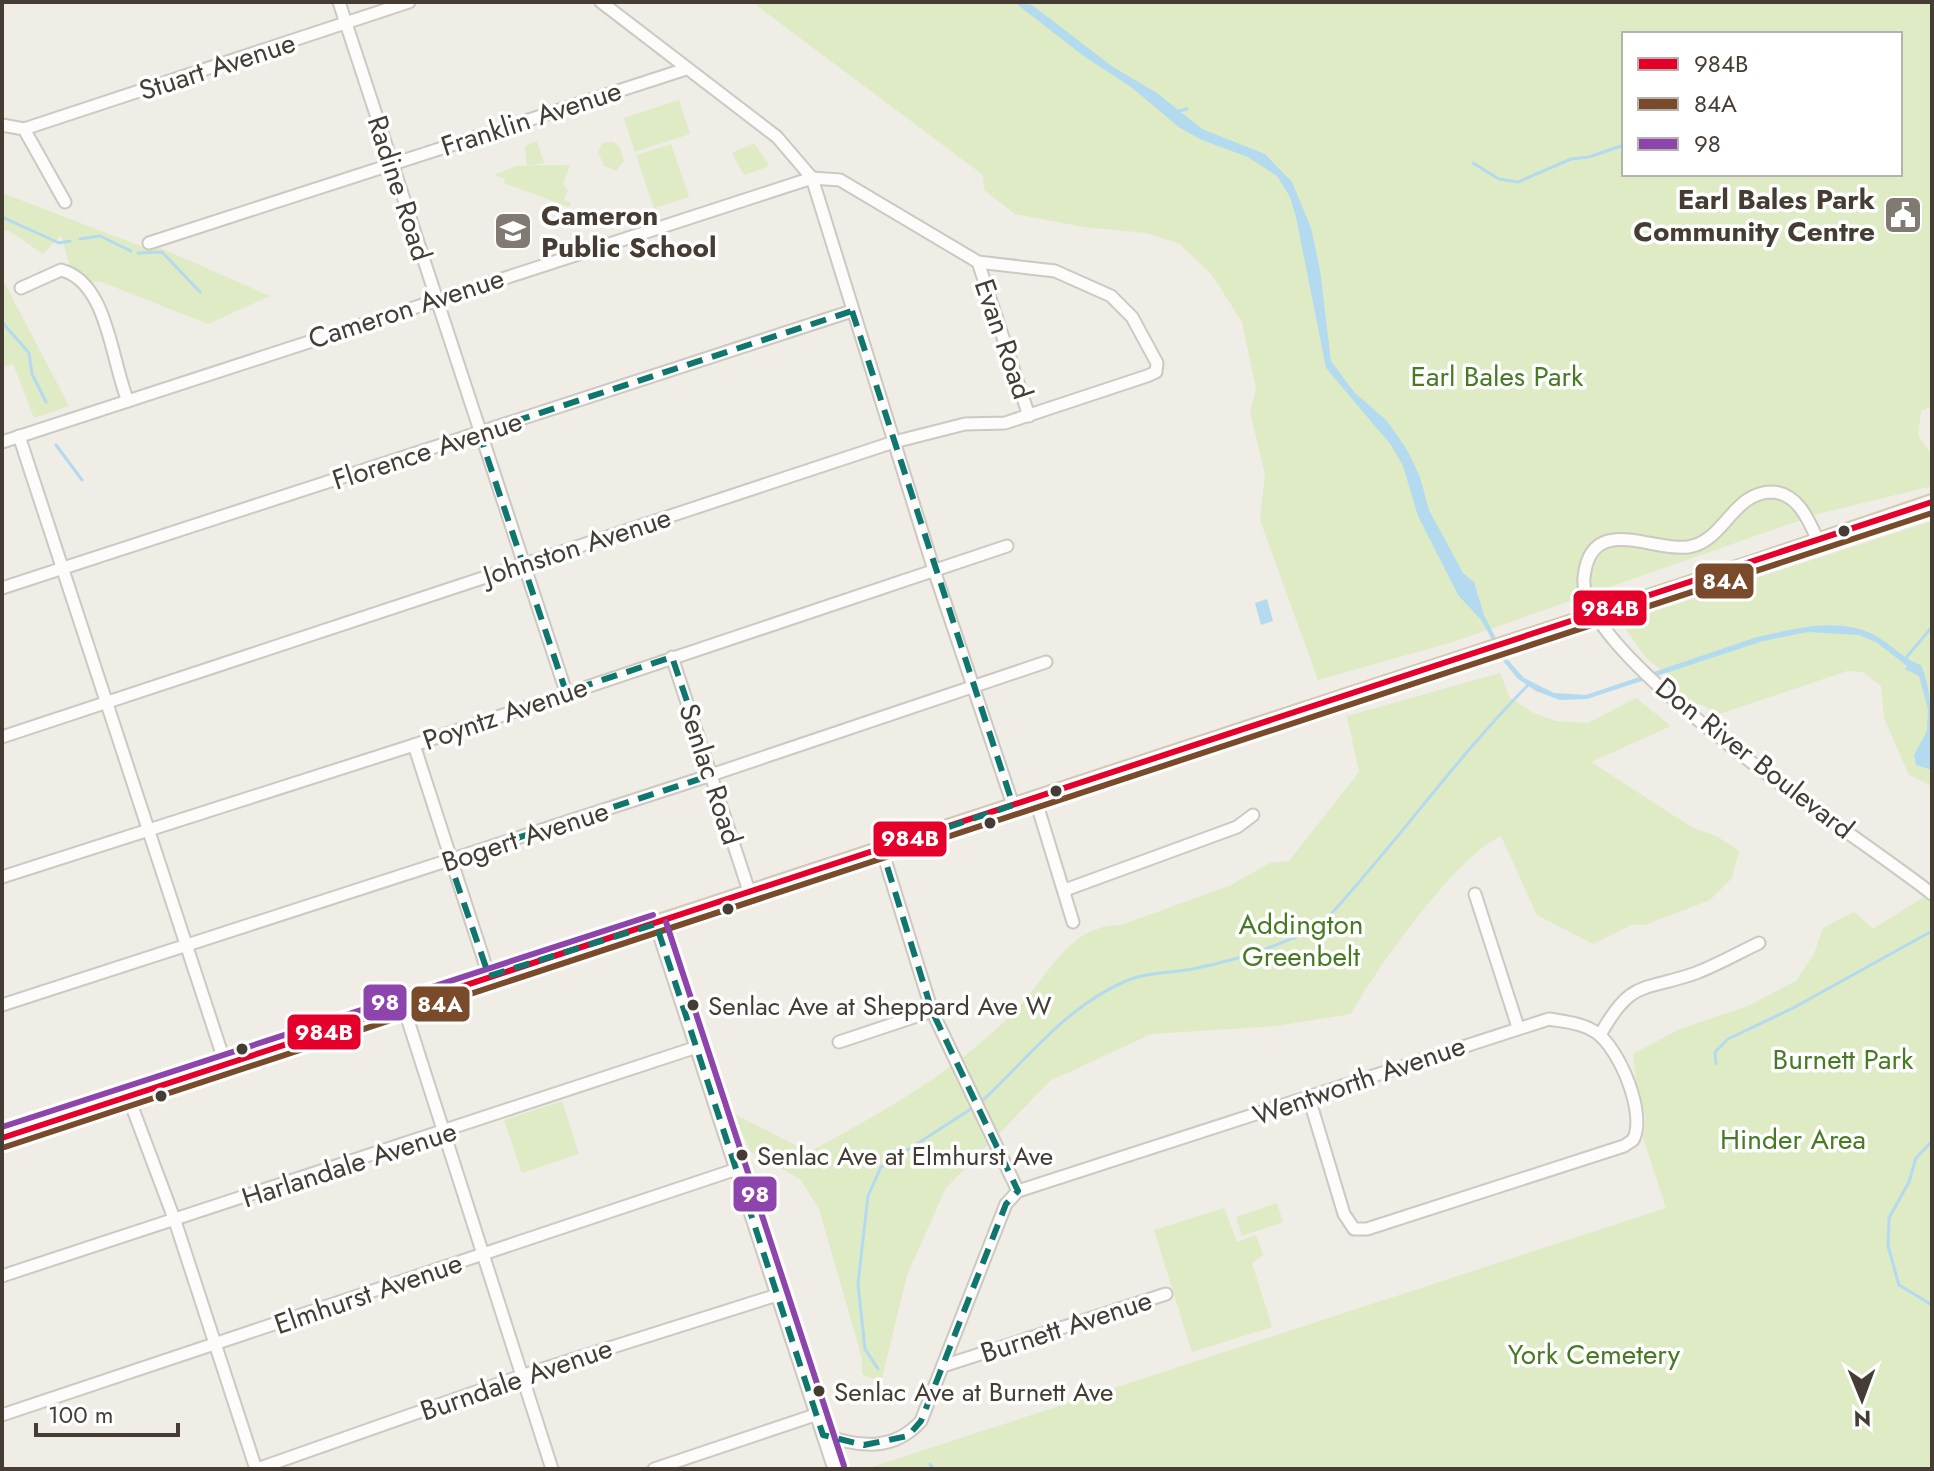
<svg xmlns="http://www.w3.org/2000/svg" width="1934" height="1471" viewBox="0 0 1934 1471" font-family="Jost,sans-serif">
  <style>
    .green { fill: #deebc4; fill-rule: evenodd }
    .water { fill: #b4daf0 }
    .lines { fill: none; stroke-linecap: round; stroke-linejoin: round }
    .stream { stroke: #b4daf0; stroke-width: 3 }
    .minor-casing { stroke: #ccc8c2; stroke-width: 15 }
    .major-casing { stroke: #d3c8b2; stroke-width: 18 }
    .minor { stroke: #fdfcfb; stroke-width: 11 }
    .major { stroke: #f1ece2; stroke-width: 14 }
    .major-bridge-casing { stroke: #d3c8b2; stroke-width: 18; stroke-linecap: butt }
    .major-bridge { stroke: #f1ece2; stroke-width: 14 }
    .bus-1-casing { stroke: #fff; stroke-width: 12 }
    .bus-2-casing { stroke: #fff; stroke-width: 12 }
    .bus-3-casing { stroke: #fff; stroke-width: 12 }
    .bus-1 { stroke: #e4002b; stroke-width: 6 }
    .bus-2 { stroke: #7a4b2a; stroke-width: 6 }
    .bus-3 { stroke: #8e44ad; stroke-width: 6 }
    .marked { fill: none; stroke: #0f766e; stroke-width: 6; stroke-dasharray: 16 10; stroke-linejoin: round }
    .bus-dot { fill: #453d33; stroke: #fff; stroke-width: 3 }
    .labels { text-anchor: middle; stroke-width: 7; stroke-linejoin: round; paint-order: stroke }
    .bus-label { font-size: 26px; fill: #453d33; stroke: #fff; text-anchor: start }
    .street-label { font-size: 28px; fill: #453d33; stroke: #fff }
    .poi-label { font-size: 28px; font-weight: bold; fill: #453d33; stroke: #fff; text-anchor: end }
    .park-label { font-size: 28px; fill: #477a23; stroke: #fff }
    .line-badge { stroke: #fff; stroke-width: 3 }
    .badge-label { font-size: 22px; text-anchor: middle; font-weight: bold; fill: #fff }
  </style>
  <rect width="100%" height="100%" fill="#f0ece6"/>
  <g class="green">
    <path d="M752,2H1932V406L1921,411L1918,435L1932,455V486L1818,514L1453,642L1318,680L1260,520L1265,475L1250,412L1256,389L1242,322L1212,275L1180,244L1147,233L1084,227L1015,214L984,190L983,175ZM1624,34H1900V174H1624Z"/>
    <path d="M679,100L690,134L635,152L624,118Z"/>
    <path d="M537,141L544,163L527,166L525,146Z"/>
    <path d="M613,142L619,146L624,161L616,171L604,166L598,152L602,143Z"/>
    <path d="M754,143L768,163L767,167L744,175L732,153Z"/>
    <path d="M671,144L689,197L654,208L636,155Z"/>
    <path d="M570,165L563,184L568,190L564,200L571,203L569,207L504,183L505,179L494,175L516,166Z"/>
    <path d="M2,193L143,247L149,243L270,296L208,324L99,281L93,282L70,266L61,235L43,254L8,230L2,232Z"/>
    <path d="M5,284L69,406L34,418L13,364L2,367V285Z"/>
    <path d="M1932,521V786L1909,775L1884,718L1881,686L1862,672L1847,671L1716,715L1705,706L1682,699L1674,680L1646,658L1621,622Z"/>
    <path d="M1500,673L1510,698L1534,713L1556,721L1588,723L1636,698L1671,726L1591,762L1693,828L1718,837L1739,851L1732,878L1710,900L1645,925H1631L1593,944L1537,915L1501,836C1456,856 1376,969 1351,1014L1275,1026L1151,1034L1050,1081L946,1188L907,1275L881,1382L862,1374V1358L819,1209L800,1179L751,1152L732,1113L809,1152C882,1113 958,1070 1016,1010C1049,976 1068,925 1121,925L1229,886L1270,863L1289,861L1359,772L1347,716Z"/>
    <path d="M1932,892V1469H866L1666,1208L1643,1138L1646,1118L1637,1089L1633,1054L1680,1029L1748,1006L1796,981L1814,954L1823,928L1854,912L1873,929Z"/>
    <path d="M562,1101L579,1154L522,1173L504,1120Z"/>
    <path d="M1277,1203L1283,1222L1242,1236L1236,1217Z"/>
    <path d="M1224,1208L1237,1242L1256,1235L1263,1255L1252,1263L1272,1327L1192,1352L1154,1230Z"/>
  </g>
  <g class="water">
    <path d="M1014,2L1032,5L1113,67L1157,93L1202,129L1265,154L1292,182L1311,228L1320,270L1331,361L1355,393L1387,421L1406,448L1420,477L1429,510L1463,573L1474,582L1484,615L1506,658L1524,678L1554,693L1586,695L1757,637C1794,629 1838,616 1874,635C1892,644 1902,659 1921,665C1934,694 1932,737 1932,770L1916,765L1914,755L1927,731L1928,709L1919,676L1905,669L1907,666L1876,642L1859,635L1808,632L1763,641L1587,699L1560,700L1536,691L1518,679L1504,662L1482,621L1458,595L1418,516L1403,466L1391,445L1326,368L1296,217L1290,197L1277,176L1248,157L1202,140L1180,128L1131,87L1085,57Z"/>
    <path d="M1267,599L1273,621L1261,625L1255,603Z"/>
  </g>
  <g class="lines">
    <g class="stream">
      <path d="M1175,112L1187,109"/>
      <path d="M1473,163L1499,179L1518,182L1571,159L1589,157L1624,145"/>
      <path d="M2,217L59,243L70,241"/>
      <path d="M80,239L100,236L131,251"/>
      <path d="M138,253L162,252L200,292"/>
      <path d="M2,322L29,353L32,374L46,402"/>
      <path d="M56,445L82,480"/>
      <path d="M1904,660L1932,627"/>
      <path d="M1716,1064L1715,1052L1728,1039L1793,1008L1932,931"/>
      <path d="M980,1103C1026,1061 1066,1006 1126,981C1147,972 1170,973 1192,969C1234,961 1281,945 1320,926C1393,848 1454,760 1528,685"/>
      <path d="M1932,1141L1916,1158L1909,1182L1889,1218L1888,1246L1899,1285L1932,1305"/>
      <path d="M878,1369L865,1349L858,1284L868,1196L881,1167L974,1107"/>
      <path d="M930,1464L933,1469"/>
    </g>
    <g class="minor-casing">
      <g id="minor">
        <path d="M339,2L566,692"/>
        <path d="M601,2L777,137L812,178L934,570L1013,805"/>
        <path d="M2,125L24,129L65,202"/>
        <path d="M24,129L409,2"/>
        <path d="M149,243L686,69"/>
        <path d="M978,262L1029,416"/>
        <path d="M21,288L61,270C108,282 111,361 128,401"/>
        <path d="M19,436L225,1063"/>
        <path d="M2,442L812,178L840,180L978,262L1055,271L1111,296L1132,317L1157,363L1156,372L1147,376L1005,423L965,424L894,442L2,737"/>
        <path d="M1818,541C1809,520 1797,492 1771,492C1732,493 1724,542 1688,547C1653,552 1590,512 1584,578C1576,658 1867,841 1932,894"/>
        <path d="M2,588L852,311"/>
        <path d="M672,657L749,891"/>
        <path d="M414,745L489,976"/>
        <path d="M1035,798L1073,922"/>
        <path d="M882,850L932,1011L1018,1191"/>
        <path d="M2,877L414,745L1007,546"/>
        <path d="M1065,890L1237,827L1253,815"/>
        <path d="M1475,894L1518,1027"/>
        <path d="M656,925L834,1469"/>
        <path d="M2,1005L702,778L1046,662"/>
        <path d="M403,1005L552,1469"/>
        <path d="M1600,1035C1632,978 1642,992 1696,973C1717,965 1738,953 1759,943"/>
        <path d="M839,1042L932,1011"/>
        <path d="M128,1096L175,1221L256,1469"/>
        <path d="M1018,1191L1549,1019C1566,1022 1583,1023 1597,1033C1620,1050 1647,1115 1633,1140L1624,1146L1367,1229H1354L1344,1214L1309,1098"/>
        <path d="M2,1276L694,1048"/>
        <path d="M943,1366L1166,1294"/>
        <path d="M2,1415L734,1170"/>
        <path d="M823,1435C859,1447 893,1452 921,1421L1006,1204L1018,1191"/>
        <path d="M257,1469L524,1375L777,1295"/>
        <path d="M654,1469L815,1415"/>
      </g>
    </g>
    <g class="major-casing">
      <g id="major">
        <path d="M1764,559L1932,502"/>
        <path d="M2,1138L1343,697"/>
      </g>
    </g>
    <use href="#minor" class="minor"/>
    <use href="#major" class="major"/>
    <g class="major-bridge-casing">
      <path id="major-bridge" d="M1343,697L1764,559"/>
    </g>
    <use href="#major-bridge" class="major-bridge"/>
    <g class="bus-1-casing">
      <path id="bus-1" d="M2,1138L1932,502"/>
    </g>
    <g class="bus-2-casing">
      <path id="bus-2" d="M5,1147L1932,513"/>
    </g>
    <g class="bus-3-casing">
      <g id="bus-3">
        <path d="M666,922L844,1466"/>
        <path d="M2,1127L653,915"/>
      </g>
    </g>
    <use href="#bus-1" class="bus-1"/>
    <use href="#bus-2" class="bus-2"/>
    <use href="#bus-3" class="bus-3"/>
  </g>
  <path class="marked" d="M852,311L1013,805L882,850L932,1011L1018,1191L1006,1204L921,1421L908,1436L864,1445L823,1435L656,924L489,976L449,860L712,775L672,657L566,692L479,433Z"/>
  <defs>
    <g id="civic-square" transform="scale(2)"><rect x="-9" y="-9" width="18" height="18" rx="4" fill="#817a72" stroke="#fff"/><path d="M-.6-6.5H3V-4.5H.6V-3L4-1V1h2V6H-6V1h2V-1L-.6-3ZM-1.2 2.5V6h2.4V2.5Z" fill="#fff"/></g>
    <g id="school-square" transform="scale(2)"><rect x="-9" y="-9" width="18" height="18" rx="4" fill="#817a72" stroke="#fff"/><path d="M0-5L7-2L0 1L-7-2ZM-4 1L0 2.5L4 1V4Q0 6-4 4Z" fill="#fff"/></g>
  </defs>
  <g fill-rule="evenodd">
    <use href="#civic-square" x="1903" y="215"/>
    <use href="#school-square" x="513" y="231"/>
  </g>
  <g class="bus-dot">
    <circle cx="1844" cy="531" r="7"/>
    <circle cx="1056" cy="791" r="7"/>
    <circle cx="990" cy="823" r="7"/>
    <circle cx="728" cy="909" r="7"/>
    <circle cx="693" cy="1005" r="7"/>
    <circle cx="242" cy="1049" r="7"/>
    <circle cx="161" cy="1096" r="7"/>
    <circle cx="742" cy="1155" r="7"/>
    <circle cx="819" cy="1391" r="7"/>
  </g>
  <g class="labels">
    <g class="bus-label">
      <text x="708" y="1015">Senlac Ave at Sheppard Ave W</text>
      <text x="757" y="1165">Senlac Ave at Elmhurst Ave</text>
      <text x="834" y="1401">Senlac Ave at Burnett Ave</text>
    </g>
    <g class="street-label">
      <text transform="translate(217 66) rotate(-18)" y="10">Stuart Avenue</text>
      <text transform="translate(531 118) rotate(-18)" y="10">Franklin Avenue</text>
      <text transform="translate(400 188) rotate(72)" y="10">Radine Road</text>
      <text transform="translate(406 308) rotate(-18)" y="10">Cameron Avenue</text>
      <text transform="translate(1004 339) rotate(71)" y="10">Evan Road</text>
      <text transform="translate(427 450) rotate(-18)" y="10">Florence Avenue</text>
      <text transform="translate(577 546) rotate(-18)" y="10">Johnston Avenue</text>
      <text transform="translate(505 713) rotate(-19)" y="10">Poyntz Avenue</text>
      <text transform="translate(1755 758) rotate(38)" y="10">Don River Boulevard</text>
      <text transform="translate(711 774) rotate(72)" y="10">Senlac Road</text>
      <text transform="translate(525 836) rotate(-18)" y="10">Bogert Avenue</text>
      <text transform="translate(1359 1080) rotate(-19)" y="10">Wentworth Avenue</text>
      <text transform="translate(349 1164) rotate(-18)" y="10">Harlandale Avenue</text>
      <text transform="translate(368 1293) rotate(-19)" y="10">Elmhurst Avenue</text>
      <text transform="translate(1066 1326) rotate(-18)" y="10">Burnett Avenue</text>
      <text transform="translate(516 1379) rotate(-19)" y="10">Burndale Avenue</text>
    </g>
    <g class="poi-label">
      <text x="1875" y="209">Earl Bales Park<tspan x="1875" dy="32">Community Centre</tspan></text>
      <text x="541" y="225" text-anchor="start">Cameron<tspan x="541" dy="32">Public School</tspan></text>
    </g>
    <g class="park-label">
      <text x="1497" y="386">Earl Bales Park</text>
      <text x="1301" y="934">Addington<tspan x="1301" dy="32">Greenbelt</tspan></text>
      <text x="1843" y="1069">Burnett Park</text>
      <text x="1793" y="1149">Hinder Area</text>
      <text x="1594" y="1364">York Cemetery</text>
    </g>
  </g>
  <g class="line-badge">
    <rect x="1694" y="562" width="61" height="38" rx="8" fill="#7a4b2a"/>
    <rect x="1572" y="589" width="76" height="38" rx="8" fill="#e4002b"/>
    <rect x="872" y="820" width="76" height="38" rx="8" fill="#e4002b"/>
    <rect x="362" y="983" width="46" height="39" rx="8" fill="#8e44ad"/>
    <rect x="410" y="985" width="61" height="38" rx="8" fill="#7a4b2a"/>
    <rect x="286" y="1013" width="76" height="38" rx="8" fill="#e4002b"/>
    <rect x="732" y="1175" width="46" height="38" rx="8" fill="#8e44ad"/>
  </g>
  <g class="badge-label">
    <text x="1725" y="589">84A</text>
    <text x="1610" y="616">984B</text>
    <text x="910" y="846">984B</text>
    <text x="385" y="1010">98</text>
    <text x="440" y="1012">84A</text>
    <text x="324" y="1040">984B</text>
    <text x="755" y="1202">98</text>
  </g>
  <rect width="1934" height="1471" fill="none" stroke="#453d33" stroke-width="8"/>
  <rect x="1622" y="32" width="280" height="144" fill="#ffffff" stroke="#b5b1ad" stroke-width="2"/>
  <rect x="1638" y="58" width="40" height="12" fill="#e4002b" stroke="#b5b1ad" stroke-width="2"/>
  <text x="1694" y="72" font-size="24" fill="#453d33">984B</text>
  <rect x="1638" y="98" width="40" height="12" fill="#7a4b2a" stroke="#b5b1ad" stroke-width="2"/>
  <text x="1694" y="112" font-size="24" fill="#453d33">84A</text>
  <rect x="1638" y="138" width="40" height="12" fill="#8e44ad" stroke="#b5b1ad" stroke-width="2"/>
  <text x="1694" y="152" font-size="24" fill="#453d33">98</text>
  <g transform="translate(1862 1399) rotate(179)" stroke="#ffffff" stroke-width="6" paint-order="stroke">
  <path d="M0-6L14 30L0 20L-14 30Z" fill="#453d33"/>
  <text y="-12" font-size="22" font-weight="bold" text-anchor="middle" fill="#453d33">N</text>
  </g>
  <path d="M36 1423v12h142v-12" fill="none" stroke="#453d33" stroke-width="4"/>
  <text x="48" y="1423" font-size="24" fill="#453d33" stroke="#ffffff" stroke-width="6" paint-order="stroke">100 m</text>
</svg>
